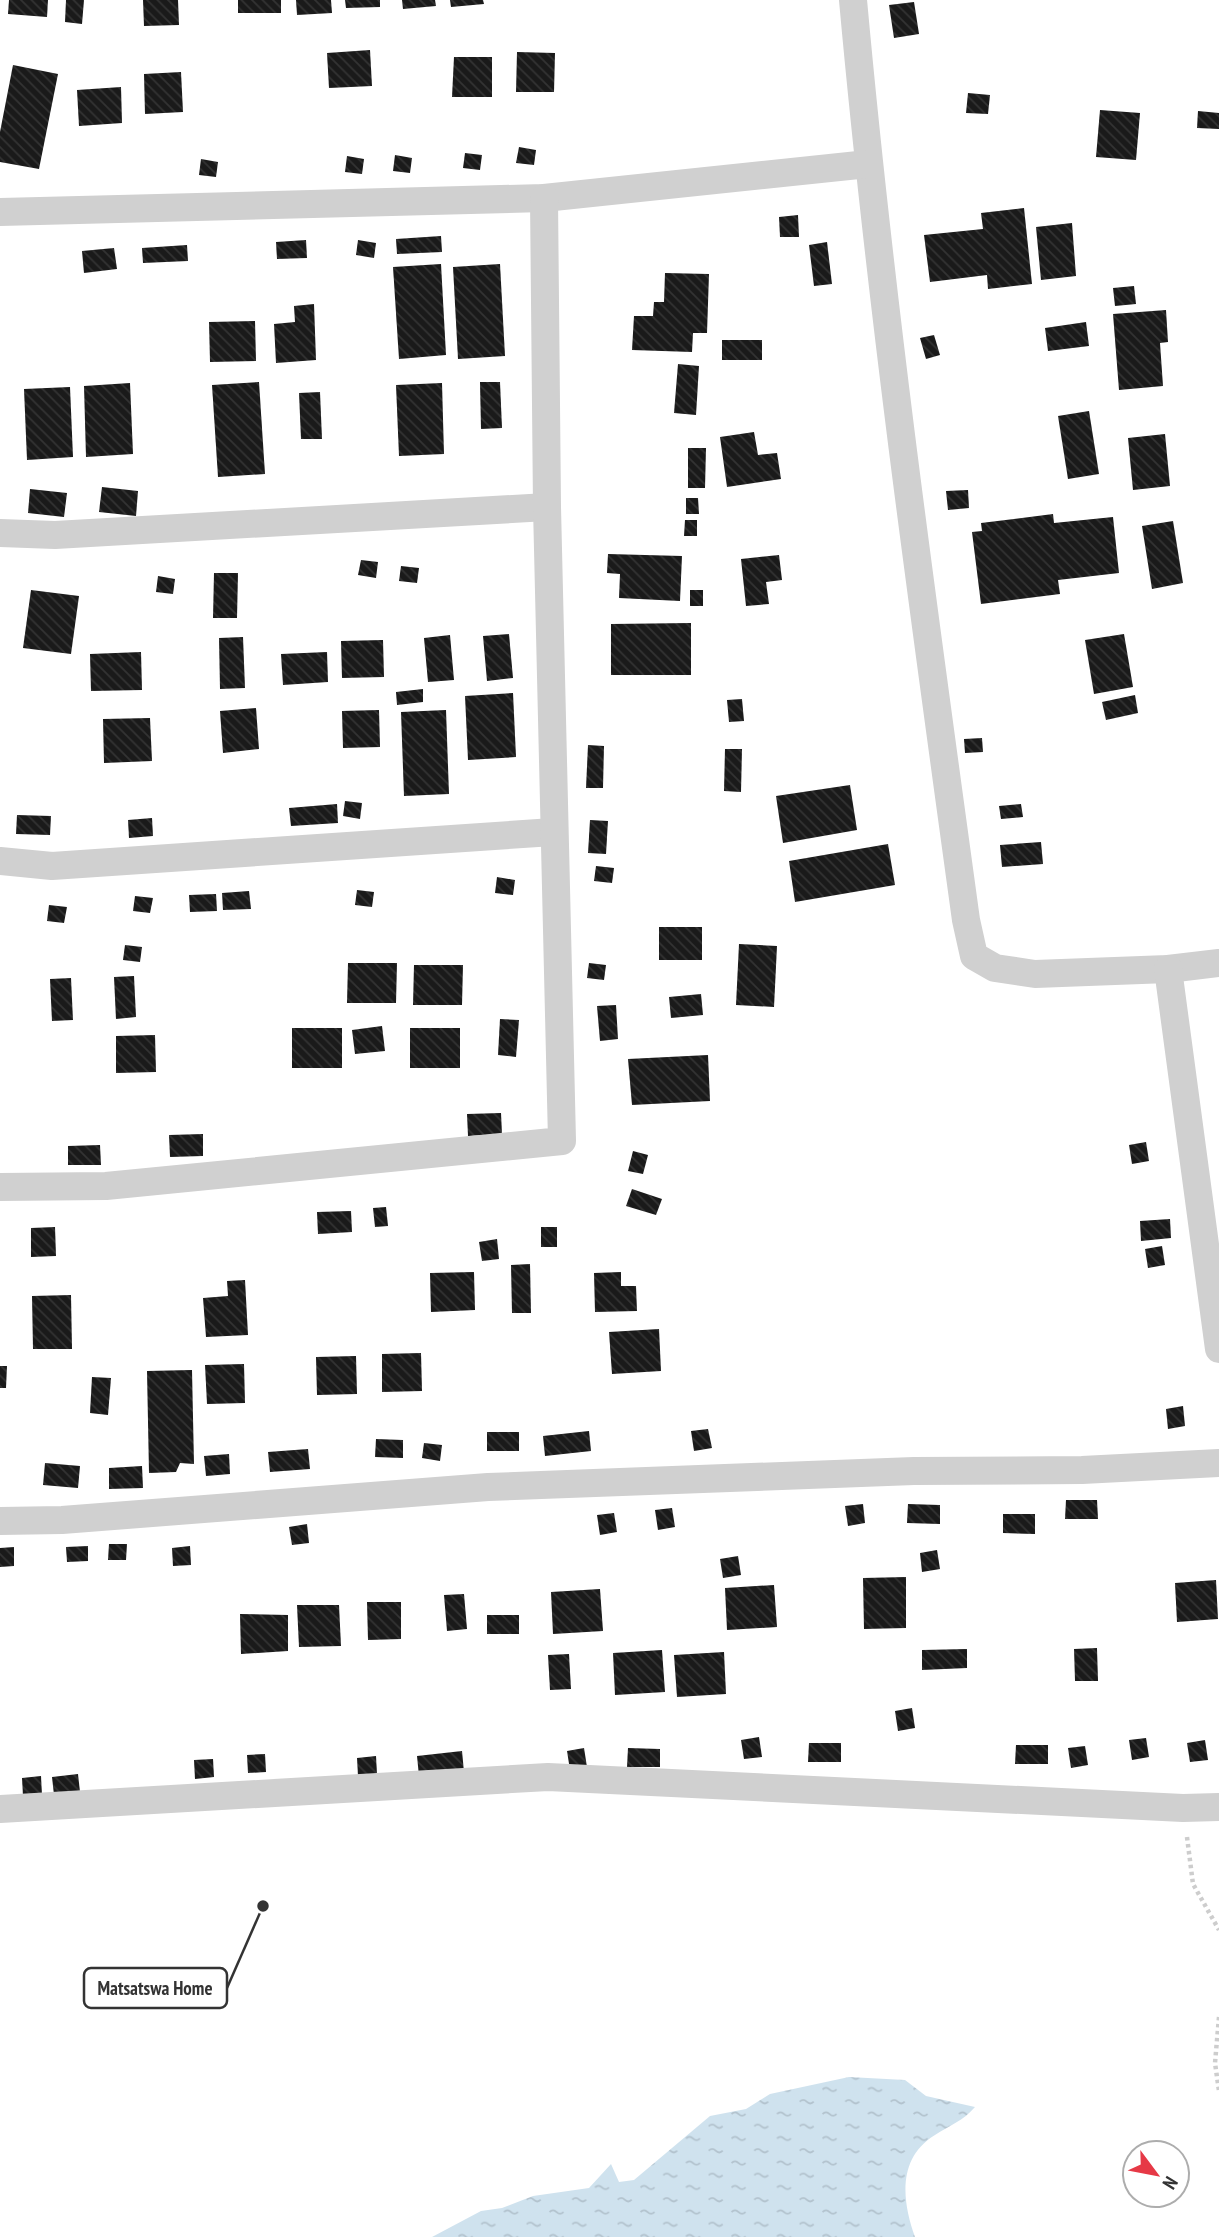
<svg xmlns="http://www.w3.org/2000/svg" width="1219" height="2237" viewBox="0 0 1219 2237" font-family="'PT Sans Narrow',sans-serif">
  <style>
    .water { fill: url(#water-ripples) }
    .building { fill: url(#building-back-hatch) }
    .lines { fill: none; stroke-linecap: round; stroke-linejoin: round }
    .path { stroke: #cdcdcd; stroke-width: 4.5; stroke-dasharray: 3.5 3.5; stroke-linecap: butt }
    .street { stroke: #d0d0d0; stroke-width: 28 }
    .leader { fill: none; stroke: #333; stroke-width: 2.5 }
    .callout-dot { fill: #333; stroke: #fff; stroke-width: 2.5 }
    .callout { fill: #fff; stroke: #333; stroke-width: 2.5 }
    .callout-label { font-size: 19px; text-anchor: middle; font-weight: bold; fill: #333 }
  </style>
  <defs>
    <pattern id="water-ripples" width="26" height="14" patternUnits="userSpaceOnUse" patternTransform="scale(1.75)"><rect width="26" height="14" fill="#cfe2ee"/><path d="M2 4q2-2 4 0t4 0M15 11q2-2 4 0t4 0" fill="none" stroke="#b2c2cd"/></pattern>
    <pattern id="building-back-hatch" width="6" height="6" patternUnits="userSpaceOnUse" patternTransform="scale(1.75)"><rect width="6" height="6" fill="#1a1a1a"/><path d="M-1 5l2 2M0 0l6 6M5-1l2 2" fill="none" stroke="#333"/></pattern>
  </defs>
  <rect width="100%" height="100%" fill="#fff"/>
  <path class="water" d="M849,2077L905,2080L926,2096L975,2107C963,2121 950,2125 935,2135C897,2158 902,2201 915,2237H432L481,2211L502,2208L533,2196L589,2188L611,2164L619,2182L634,2180L710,2116L746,2109L770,2094Z"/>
  <g class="building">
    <path d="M9,0H48L47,17L8,14Z"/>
    <path d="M66,0H84L82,24L65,22Z"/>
    <path d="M143,0H178L179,25L144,26Z"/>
    <rect x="238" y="0" width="43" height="13"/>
    <path d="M296,0H331L332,13L297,15Z"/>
    <path d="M345,0H380V7L346,8Z"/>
    <path d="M402,0H435L436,6L403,9Z"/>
    <path d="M450,0H483L484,4L451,7Z"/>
    <path d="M914,2L919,34L894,38L889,5Z"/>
    <path d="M370,50L372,86L329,88L327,53Z"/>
    <path d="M517,52L555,53L554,92H516Z"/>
    <path d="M454,57H492V97H452Z"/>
    <path d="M13,65L58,74L39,169L0,162V132Z"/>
    <path d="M181,72L183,112L145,114L144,74Z"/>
    <path d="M121,87L122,123L79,126L77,90Z"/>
    <path d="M968,93L990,95L988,114L966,113Z"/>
    <path d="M1100,110L1140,113L1136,160L1096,157Z"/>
    <path d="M1198,111L1219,113V129L1197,128Z"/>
    <path d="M519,147L536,150L534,165L516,163Z"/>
    <path d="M465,153L482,155L480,170L463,168Z"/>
    <path d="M395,155L412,158L410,173L393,171Z"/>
    <path d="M347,156L364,159L362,174L345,172Z"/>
    <path d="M201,159L218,162L216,177L199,175Z"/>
    <path d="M1024,208L1032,284L988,289L987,275L930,282L924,235L983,229L981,213Z"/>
    <path d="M798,215L799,237H780L779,217Z"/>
    <path d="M1072,223L1076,276L1041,280L1036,227Z"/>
    <path d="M441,236L442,252L397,254L396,239Z"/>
    <path d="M306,240L307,258L277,259L276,242Z"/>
    <path d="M358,240L376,243L374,258L356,255Z"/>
    <path d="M827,242L832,284L814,286L809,245Z"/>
    <path d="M187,245L188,261L143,263L142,248Z"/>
    <path d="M114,248L117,269L84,273L82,251Z"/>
    <path d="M441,264L446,355L399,359L393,267Z"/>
    <path d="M500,264L505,356L458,359L453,267Z"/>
    <path d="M665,273L709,274L707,333H693L692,352L632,350L634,316H653L654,302H664Z"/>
    <path d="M1134,286L1136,304L1115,306L1113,288Z"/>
    <path d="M314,304L316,360L276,363L274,324L295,322L294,306Z"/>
    <path d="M1166,310L1168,342L1160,343L1163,386L1119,390L1113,314Z"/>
    <path d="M255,321L256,361L210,362L209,322Z"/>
    <path d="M1086,322L1089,346L1048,351L1045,328Z"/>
    <path d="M934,335L940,355L926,359L920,338Z"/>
    <rect x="722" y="340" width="40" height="20"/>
    <path d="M678,364L699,366L696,415L674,413Z"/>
    <path d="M259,382L265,474L218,477L212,385Z"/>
    <path d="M480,382H500L502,428L481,429Z"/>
    <path d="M130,383L133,454L86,457L84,386Z"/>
    <path d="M442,383L444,454L399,456L396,385Z"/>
    <path d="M70,387L73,457L27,460L24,389Z"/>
    <path d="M320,392L322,439H301L299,393Z"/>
    <path d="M1089,411L1099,474L1068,479L1058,416Z"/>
    <path d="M754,432L758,455L777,453L781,479L727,487L720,437Z"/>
    <path d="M1165,434L1170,486L1133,490L1128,438Z"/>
    <path d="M688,448H706L705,488H688Z"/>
    <path d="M102,487L138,491L136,516L99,512Z"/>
    <path d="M30,489L67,493L64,517L28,513Z"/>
    <path d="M968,490L969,508L948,510L946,491Z"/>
    <path d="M686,498H698L699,514H686Z"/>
    <path d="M1053,514L1054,523L1113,517L1119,573L1058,580L1060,594L981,604L972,532L982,531L981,523Z"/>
    <path d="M685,520H697V536H684Z"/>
    <path d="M1173,521L1183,583L1152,589L1142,526Z"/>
    <path d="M608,554L682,556L680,601L619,598L620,574L607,573Z"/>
    <path d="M779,555L782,580L766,582L769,604L746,606L741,559Z"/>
    <path d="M361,560L378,562L376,578L358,575Z"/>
    <path d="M401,566L419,568L417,583L399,581Z"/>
    <path d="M214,573H238L237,618H213Z"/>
    <path d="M158,576L175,579L173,594L156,592Z"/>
    <path d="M31,590L79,596L71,654L23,648Z"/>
    <rect x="690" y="590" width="13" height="16"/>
    <path d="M691,623V675H611V624Z"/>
    <path d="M509,634L513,678L487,681L483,636Z"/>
    <path d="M1124,634L1133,687L1094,694L1085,640Z"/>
    <path d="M450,635L454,680L428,682L424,638Z"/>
    <path d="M243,637L245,688L220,689L219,638Z"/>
    <path d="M383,640L384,677L342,678L341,641Z"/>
    <path d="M141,652L142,690L91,691L90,654Z"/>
    <path d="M327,652L328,682L283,685L281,654Z"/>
    <path d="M423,689V702L397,705L396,692Z"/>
    <path d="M513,693L516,757L468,760L465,696Z"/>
    <path d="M1135,695L1138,713L1106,720L1102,702Z"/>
    <path d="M742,699L744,721L729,722L727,700Z"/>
    <path d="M256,708L259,749L223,753L220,711Z"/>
    <path d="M379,710L380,747L343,748L342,711Z"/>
    <path d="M446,710L449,794L404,796L401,712Z"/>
    <path d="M150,718L152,761L104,763L103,719Z"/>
    <path d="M982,738L983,752L965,753L964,739Z"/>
    <path d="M588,745L604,746L603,788H586Z"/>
    <path d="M725,749H742L741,792L724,791Z"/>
    <path d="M850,785L857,830L783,843L776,796Z"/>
    <path d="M345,801L362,803L360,819L343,816Z"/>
    <path d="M337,804L338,823L291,826L289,808Z"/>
    <path d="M1021,804L1023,817L1001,819L999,806Z"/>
    <path d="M17,815L51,816L50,835L16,834Z"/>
    <path d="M152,818L153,836L129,838L128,820Z"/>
    <path d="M590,820L608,821L606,854L588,853Z"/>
    <path d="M1041,842L1043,864L1002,867L1000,845Z"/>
    <path d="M888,844L895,885L795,902L789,861Z"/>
    <path d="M596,866L614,868L612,883L594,881Z"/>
    <path d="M497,877L515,880L513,895L495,893Z"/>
    <path d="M357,890L374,892L372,907L355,905Z"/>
    <path d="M249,891L251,909L223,910L222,893Z"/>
    <path d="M216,894L217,911L190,912L189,895Z"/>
    <path d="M135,896L153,898L150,913L133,911Z"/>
    <path d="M49,905L67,907L64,923L47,921Z"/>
    <rect x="659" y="927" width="43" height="33"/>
    <path d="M739,944L777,946L774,1007L736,1005Z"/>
    <path d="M125,945L142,947L140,962L123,960Z"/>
    <path d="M348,963H397L396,1003H347Z"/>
    <path d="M589,963L606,965L604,980L587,978Z"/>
    <path d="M414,965H463L462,1005H413Z"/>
    <path d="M134,976L136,1017L116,1019L114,977Z"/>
    <path d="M71,978L73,1020L52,1021L50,979Z"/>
    <path d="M701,994L703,1015L671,1018L669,997Z"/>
    <path d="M616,1005L618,1039L600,1041L597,1006Z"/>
    <path d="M500,1019L519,1020L516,1057L498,1055Z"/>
    <path d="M382,1026L385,1051L355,1054L352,1030Z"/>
    <rect x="292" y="1028" width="50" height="40"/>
    <rect x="410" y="1028" width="50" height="40"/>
    <path d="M155,1035L156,1072L116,1073V1036Z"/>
    <path d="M708,1055L710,1101L632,1105L628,1059Z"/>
    <path d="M501,1113L502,1134L468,1136L467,1114Z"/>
    <path d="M203,1134V1156L170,1157L169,1135Z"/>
    <path d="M1146,1142L1149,1161L1132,1164L1129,1145Z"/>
    <path d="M100,1145L101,1165H68V1146Z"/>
    <path d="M633,1151L648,1155L643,1174L628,1171Z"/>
    <path d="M632,1189L662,1199L656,1215L626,1206Z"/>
    <path d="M386,1207L388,1226L375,1227L373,1208Z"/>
    <path d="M351,1211L352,1232L318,1234L317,1212Z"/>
    <path d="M1170,1219L1171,1238L1141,1241L1140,1221Z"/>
    <path d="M55,1227L56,1256L31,1257V1228Z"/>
    <rect x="541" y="1227" width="16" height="20"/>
    <path d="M497,1239L499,1259L482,1261L479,1242Z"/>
    <path d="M1162,1246L1165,1265L1148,1268L1145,1249Z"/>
    <path d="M530,1264L531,1313H512L511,1265Z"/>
    <path d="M474,1272L475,1310L431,1312L430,1273Z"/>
    <path d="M621,1272V1286H636L637,1311L595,1312L594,1273Z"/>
    <path d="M245,1280L248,1335L206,1337L203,1298L228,1296L227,1281Z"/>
    <path d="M71,1295L72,1349H33L32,1296Z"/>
    <path d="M659,1329L661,1371L612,1374L609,1332Z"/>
    <path d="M421,1353L422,1391L382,1392V1354Z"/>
    <path d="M356,1356L357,1394L317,1395L316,1357Z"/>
    <path d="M244,1364L245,1403L207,1404L205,1365Z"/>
    <path d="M0,1366H7L6,1388H0Z"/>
    <path d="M192,1370L194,1464L180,1463L176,1472L149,1473L147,1371Z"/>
    <path d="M92,1377L111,1378L108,1415L90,1413Z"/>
    <path d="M1183,1406L1185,1426L1168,1429L1166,1409Z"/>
    <path d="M708,1429L712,1448L694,1451L691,1431Z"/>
    <path d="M589,1431L591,1451L545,1456L543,1436Z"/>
    <rect x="487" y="1432" width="32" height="19"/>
    <path d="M376,1439L403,1440V1458L375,1457Z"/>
    <path d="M424,1443L442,1445L440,1461L422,1458Z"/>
    <path d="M308,1449L310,1469L270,1472L268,1452Z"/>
    <path d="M229,1454L230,1474L206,1476L204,1456Z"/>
    <path d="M45,1463L80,1466L78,1488L43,1485Z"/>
    <path d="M142,1466L143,1488L109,1489V1468Z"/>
    <path d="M1066,1500H1097L1098,1519H1065Z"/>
    <path d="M863,1504L865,1523L848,1526L845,1506Z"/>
    <path d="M908,1504L940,1505V1524L907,1523Z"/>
    <path d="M672,1508L675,1527L658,1530L655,1510Z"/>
    <path d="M614,1513L617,1532L600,1535L597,1515Z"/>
    <path d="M1003,1514H1035V1534L1003,1533Z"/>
    <path d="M307,1524L309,1543L292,1545L289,1527Z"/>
    <path d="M109,1544H127L126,1560H108Z"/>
    <path d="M88,1546V1561L67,1562L66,1547Z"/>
    <path d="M190,1546L191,1565L173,1566L172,1548Z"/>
    <path d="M14,1547V1566L0,1567V1548Z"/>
    <path d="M937,1550L940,1569L922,1572L920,1553Z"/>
    <path d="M738,1556L741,1575L723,1578L720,1559Z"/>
    <path d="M906,1577V1628L864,1629L863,1578Z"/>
    <path d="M1216,1580L1218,1619L1177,1622L1175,1583Z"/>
    <path d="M774,1585L777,1627L727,1630L725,1588Z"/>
    <path d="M600,1589L603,1631L553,1634L551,1592Z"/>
    <path d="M464,1594L467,1629L447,1631L444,1595Z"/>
    <path d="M367,1602H401V1639L368,1640Z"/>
    <path d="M297,1605H339L341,1646L299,1647Z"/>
    <path d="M240,1614L288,1615V1651L241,1654Z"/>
    <rect x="487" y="1615" width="32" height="19"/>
    <path d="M1097,1648L1098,1681H1075L1074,1649Z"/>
    <path d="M967,1649V1668L922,1670V1650Z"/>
    <path d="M662,1650L665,1692L615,1695L613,1653Z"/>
    <path d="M724,1652L726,1694L677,1697L674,1655Z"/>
    <path d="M569,1654L571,1689L550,1690L548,1655Z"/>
    <path d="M912,1708L915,1728L898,1731L895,1711Z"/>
    <path d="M759,1737L762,1757L744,1759L741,1740Z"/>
    <path d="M1146,1738L1149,1757L1132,1760L1129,1740Z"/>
    <path d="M1205,1740L1208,1760L1190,1762L1187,1743Z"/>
    <path d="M809,1743H841V1762H808Z"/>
    <path d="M1016,1745H1048V1764H1015Z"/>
    <path d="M1085,1746L1088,1765L1071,1768L1068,1748Z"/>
    <path d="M584,1748L587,1767L570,1770L567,1751Z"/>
    <path d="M628,1748L660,1749V1767H627Z"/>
    <path d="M462,1751L464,1772L419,1776L417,1756Z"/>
    <path d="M265,1754L266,1772L248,1773L247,1755Z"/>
    <path d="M376,1756L377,1774L358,1776L357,1758Z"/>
    <path d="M213,1759L214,1777L195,1779L194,1760Z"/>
    <path d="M78,1774L80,1792L54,1795L52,1777Z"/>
    <path d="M41,1776L42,1795L23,1796L22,1778Z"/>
  </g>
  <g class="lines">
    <g class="path">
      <path d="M1187,1837L1193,1884L1219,1930"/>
      <path d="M1219,2017L1215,2063L1219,2091"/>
    </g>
    <g class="street">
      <path d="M853,0C881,308 924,614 966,920L974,956L995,968L1035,974L1168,969L1219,963"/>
      <path d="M0,212L544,198L868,164"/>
      <path d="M0,533L55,535L547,507"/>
      <path d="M0,861L52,866L553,832"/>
      <path d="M1168,969L1219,1349"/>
      <path d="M0,1187L106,1186L562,1141L547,507L544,198"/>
      <path d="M0,1521L62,1520L488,1487L914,1471L1082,1470L1219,1463"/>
      <path d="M0,1809L548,1777L1183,1808L1219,1807"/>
    </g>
  </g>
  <path class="leader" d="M263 1906L227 1988"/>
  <circle class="callout-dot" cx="263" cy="1906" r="7"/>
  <rect class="callout" x="84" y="1968" width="143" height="40" rx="7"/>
  <g class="callout-label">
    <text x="155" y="1995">Matsatswa Home</text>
  </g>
  <g transform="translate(1156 2174) rotate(122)"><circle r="33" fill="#ffffff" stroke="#adadad" stroke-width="2"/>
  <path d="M0-5L12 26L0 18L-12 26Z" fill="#e63946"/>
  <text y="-10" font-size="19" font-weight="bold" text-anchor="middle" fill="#333333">N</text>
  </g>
</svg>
